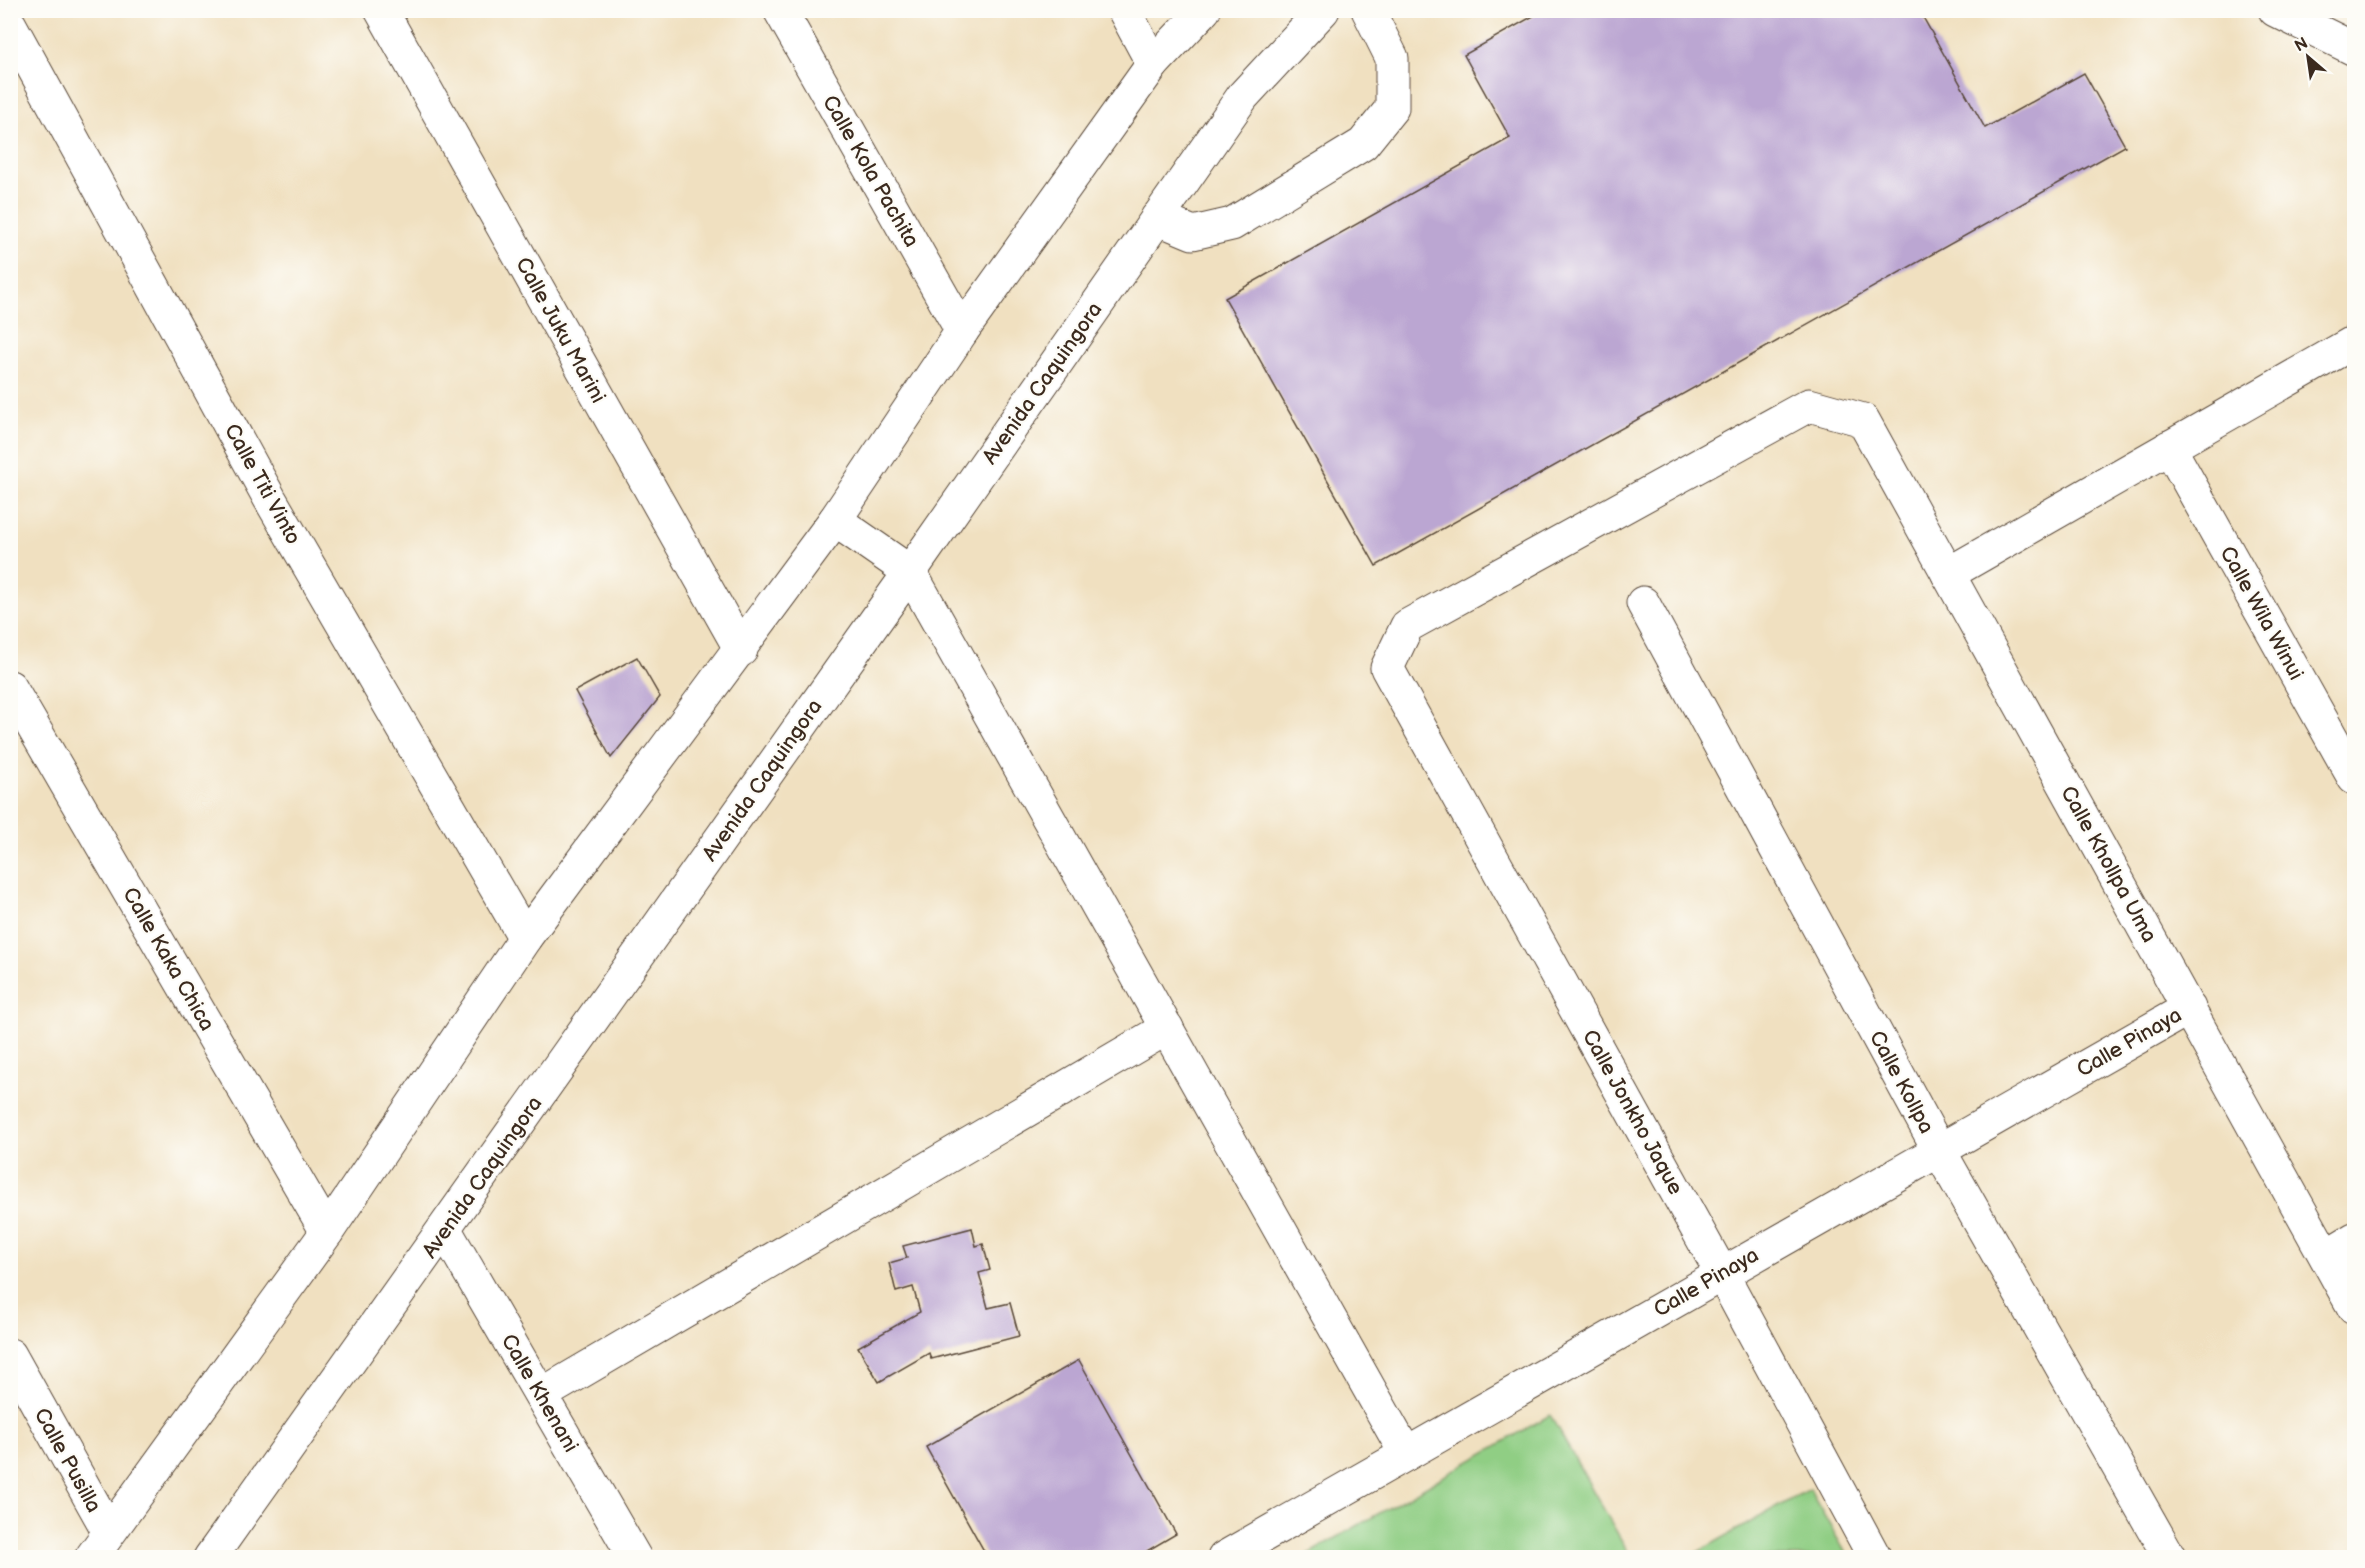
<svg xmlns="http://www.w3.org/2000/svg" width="2365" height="1568" viewBox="0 0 2365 1568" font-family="'Balsamiq Sans',sans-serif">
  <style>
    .green { fill: #90ce84; stroke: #667c51; stroke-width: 1.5 }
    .building { fill: #bba6d2 }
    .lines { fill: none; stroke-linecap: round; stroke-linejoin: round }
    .minor-casing { stroke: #564536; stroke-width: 35 }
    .minor { stroke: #fff; stroke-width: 33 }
    .labels { text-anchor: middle; stroke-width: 4.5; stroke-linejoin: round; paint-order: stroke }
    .street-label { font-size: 21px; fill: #3b2a1e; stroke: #fdfcf7 }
  </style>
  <rect width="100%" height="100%" fill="#fdfcf7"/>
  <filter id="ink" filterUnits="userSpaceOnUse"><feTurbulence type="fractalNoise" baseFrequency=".0167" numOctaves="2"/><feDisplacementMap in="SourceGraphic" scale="12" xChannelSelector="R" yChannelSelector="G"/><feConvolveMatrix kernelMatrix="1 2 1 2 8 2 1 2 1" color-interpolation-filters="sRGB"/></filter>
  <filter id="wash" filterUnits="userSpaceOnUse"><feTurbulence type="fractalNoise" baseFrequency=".008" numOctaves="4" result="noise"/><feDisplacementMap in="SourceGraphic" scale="24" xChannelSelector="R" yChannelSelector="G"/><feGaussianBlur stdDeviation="1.35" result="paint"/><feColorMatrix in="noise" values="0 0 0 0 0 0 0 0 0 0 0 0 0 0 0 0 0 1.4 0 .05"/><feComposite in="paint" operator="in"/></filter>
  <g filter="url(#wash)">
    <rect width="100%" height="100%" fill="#f0e0c0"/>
    <g class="green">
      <path d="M1550,1415L1631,1557H1303Z"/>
      <path d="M1809,1489L1848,1557H1689Z"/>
    </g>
    <g id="blocks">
      <g class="building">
        <path d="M1544,10H1919L1985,128L2084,73L2125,146L1376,566L1225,298L1510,138L1464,55Z"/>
        <path d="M637,657L660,697L611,758L575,691Z"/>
        <path d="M972,1228L976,1246L983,1244L990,1270L979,1273L988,1308L1010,1303L1019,1336L931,1359L929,1353L879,1382L858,1347L920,1312L913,1287L896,1292L889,1263L907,1258L903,1246Z"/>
        <path d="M1079,1360L1176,1534L1135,1558H988L926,1447Z"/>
      </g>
    </g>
  </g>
  <g filter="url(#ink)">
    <use href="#blocks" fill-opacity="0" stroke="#564536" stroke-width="1.5"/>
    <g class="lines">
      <g class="minor-casing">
        <g id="minor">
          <path d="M381,10L741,650"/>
          <path d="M780,10L962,331"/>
          <path d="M1124,10L1153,64"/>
          <path d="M2275,10L2354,49"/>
          <path d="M10,25L270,499L525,938"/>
          <path d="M1157,218L1193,233L1232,224L1363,144L1392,108V58L1368,10"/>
          <path d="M2169,447L2354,778"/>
          <path d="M835,520L910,572L1406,1454"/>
          <path d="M1948,574L2354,342"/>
          <path d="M1643,603L1939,1150L2170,1558"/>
          <path d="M10,687L327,1232"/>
          <path d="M445,1230L635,1558"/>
          <path d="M2326,1256L2354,1239"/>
          <path d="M10,1355L109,1532"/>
          <path d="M541,1395L1167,1028"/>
          <path d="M91,1558L327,1232L525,938L835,520L962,331L1153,64L1204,10"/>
          <path d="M210,1558L910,572L1243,96L1323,10"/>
          <path d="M1224,1558L2189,1008"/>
          <path d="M1875,1558L1722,1274L1387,668L1407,626L1809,405L1863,420L2354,1308"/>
        </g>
      </g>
      <use href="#minor" class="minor"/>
    </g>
  </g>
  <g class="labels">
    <g class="street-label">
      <text transform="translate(871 171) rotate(60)" y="7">Calle Kola Pachita</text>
      <text transform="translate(561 330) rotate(61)" y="7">Calle Juku Marini</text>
      <text transform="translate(1042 383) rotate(-55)" y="7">Avenida Caquingora</text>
      <text transform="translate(263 484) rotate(61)" y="7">Calle Titi Vinto</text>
      <text transform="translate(2262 613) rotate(61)" y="7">Calle Wila Winui</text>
      <text transform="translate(762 780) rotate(-55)" y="7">Avenida Caquingora</text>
      <text transform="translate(2109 864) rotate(61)" y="7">Calle Khollpa Uma</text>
      <text transform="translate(169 959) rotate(60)" y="7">Calle Kaka Chica</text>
      <text transform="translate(2129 1042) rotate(-30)" y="7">Calle Pinaya</text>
      <text transform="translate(1902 1082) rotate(62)" y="7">Calle Kollpa</text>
      <text transform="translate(1633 1112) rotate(61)" y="7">Calle Jonkho Jaque</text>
      <text transform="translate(482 1177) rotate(-55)" y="7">Avenida Caquingora</text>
      <text transform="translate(1706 1282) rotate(-30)" y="7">Calle Pinaya</text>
      <text transform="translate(540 1393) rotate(60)" y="7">Calle Khenani</text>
      <text transform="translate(68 1460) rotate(61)" y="7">Calle Pusilla</text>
    </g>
  </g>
  <rect width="2365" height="1568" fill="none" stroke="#fdfcf7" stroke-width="36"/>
  <g transform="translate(2308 57) rotate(331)" stroke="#fdfcf7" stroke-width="4.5" paint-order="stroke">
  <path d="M0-4.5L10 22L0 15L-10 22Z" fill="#3b2a1e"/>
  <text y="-9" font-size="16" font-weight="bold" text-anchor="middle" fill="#3b2a1e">N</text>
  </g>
</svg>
